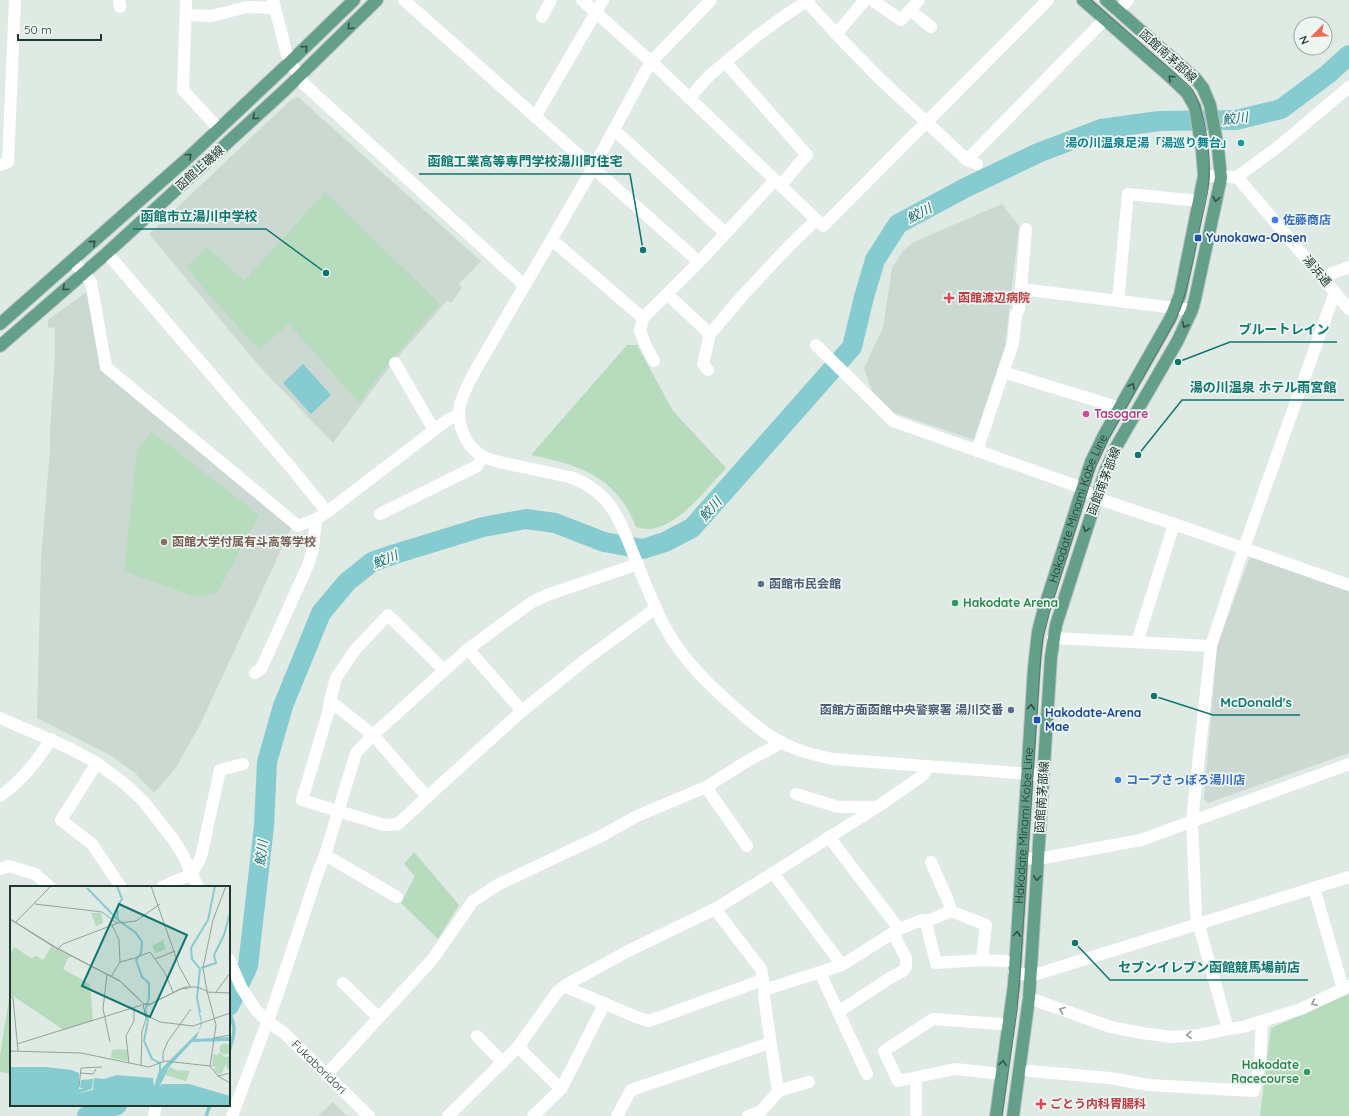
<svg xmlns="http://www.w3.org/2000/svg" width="1349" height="1116" viewBox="0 0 1349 1116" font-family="Quicksand,'Noto Sans JP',sans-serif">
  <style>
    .built { fill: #ccd9d2 }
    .green { fill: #b7dbbd }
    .water { fill: #86cbcf }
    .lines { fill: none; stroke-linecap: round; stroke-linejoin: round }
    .stream { stroke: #86cbcf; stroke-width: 3.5 }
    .river { stroke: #86cbcf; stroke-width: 20 }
    .major-casing { stroke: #bcc4c1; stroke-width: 14 }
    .minor { stroke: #fff; stroke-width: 12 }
    .major { stroke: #639f89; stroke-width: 12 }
    .tram { stroke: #5a756b; stroke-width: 1 }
    .oneway { stroke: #315246 }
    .oneway2 { stroke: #909c98 }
    .culture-dot { fill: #0f9aa8; stroke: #eef6f2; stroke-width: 1.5 }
    .shop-dot { fill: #3f7fe0; stroke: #eef6f2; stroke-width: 1.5 }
    .transit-dot { fill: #1a4fb4; stroke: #eef6f2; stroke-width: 1.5 }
    .health-dot { fill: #e0444e; stroke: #eef6f2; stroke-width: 1.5 }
    .hotel-dot { fill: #d1479c; stroke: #eef6f2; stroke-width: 1.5 }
    .education-dot { fill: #8d6e63; stroke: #eef6f2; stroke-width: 1.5 }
    .service-dot { fill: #5c6f8a; stroke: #eef6f2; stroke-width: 1.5 }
    .leisure-dot { fill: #2e9e5b; stroke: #eef6f2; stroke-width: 1.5 }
    .labels { text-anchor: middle; stroke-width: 3.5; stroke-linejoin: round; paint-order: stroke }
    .street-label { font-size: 12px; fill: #203930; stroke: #eef6f2 }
    .culture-label { font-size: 12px; font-weight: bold; fill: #0d838f; stroke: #eef6f2; text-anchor: end }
    .shop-label { font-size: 12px; font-weight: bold; fill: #366cbe; stroke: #eef6f2; text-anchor: start }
    .transit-label { font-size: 12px; font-weight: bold; fill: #164399; stroke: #eef6f2; text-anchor: start }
    .health-label { font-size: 12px; font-weight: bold; fill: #be3a42; stroke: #eef6f2; text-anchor: start }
    .hotel-label { font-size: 12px; font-weight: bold; fill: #b23c85; stroke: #eef6f2; text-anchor: start }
    .education-label { font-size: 12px; font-weight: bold; fill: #785e54; stroke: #eef6f2; text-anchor: start }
    .service-label { font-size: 12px; font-weight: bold; fill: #4e5e75; stroke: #eef6f2; text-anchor: start }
    .leisure-label { font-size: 12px; font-weight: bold; fill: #27864d; stroke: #eef6f2; text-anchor: start }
    .water-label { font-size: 13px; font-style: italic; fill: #1b6e74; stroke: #eef6f2 }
    .inset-river { fill: none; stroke: #86cbcf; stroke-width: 2 }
    .inset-road { fill: none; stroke: #92a39b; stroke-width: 1 }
    .view { fill: #0f766e; fill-opacity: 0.15; stroke: #0f766e; stroke-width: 2 }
    .inset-edge { fill: none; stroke: #203930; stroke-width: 2 }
    .leader { fill: none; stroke: #0f766e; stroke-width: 1.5 }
    .callout-dot { fill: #0f766e; stroke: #eef6f2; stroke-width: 1.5 }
    .callout-label { font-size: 13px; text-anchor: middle; font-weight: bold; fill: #0f766e; stroke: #eef6f2; stroke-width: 3.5; stroke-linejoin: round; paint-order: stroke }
  </style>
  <rect width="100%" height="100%" fill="#deeae3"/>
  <g class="built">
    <path d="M298,97L481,261L459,284L462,288L451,303L447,301L391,365L333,443L259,366L149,234L292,99Z"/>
    <path d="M1002,204L1019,226L1005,346L974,440L895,413L872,391L864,368L883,328L892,268L903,251L914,242Z"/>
    <path d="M89,290L103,368L292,526L199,727L175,769L154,793L135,773L110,755L37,718L41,559L50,449V431L55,356V327L48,328V320Z"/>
    <path d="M1250,557L1349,591V753L1208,803L1204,799L1217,646Z"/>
    <path d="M333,1102L347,1116H318Z"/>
  </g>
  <g class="green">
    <path d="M325,192L440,304L387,365L359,403L289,324L259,350L202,287L187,266L207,247L244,281Z"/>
    <path d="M627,345H637L673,411L726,468C706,489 680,526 649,529C645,529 640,528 636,527C633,520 630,512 625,505C603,471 568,463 531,455Z"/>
    <path d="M152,432L259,515L217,593L195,597L124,571L137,450Z"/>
    <path d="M414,852L459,905L438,939L401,903L415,876L404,864Z"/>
    <path d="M11,986V1074L0,1072V1056Z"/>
    <path d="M1349,994V1116H1260L1271,1028Z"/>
  </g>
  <path class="water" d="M303,364L331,395L311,414L283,383Z"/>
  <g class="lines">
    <g class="stream">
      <path d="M229,1012C237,1029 234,1034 229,1051"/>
      <path d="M206,1116L210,1105"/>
    </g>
    <g class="river">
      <path d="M229,1006L248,966L264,826L267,762L283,706L321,613L347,582L372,562L395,554L483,527L526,519L555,523L604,542L643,549L665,542L692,528L852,347L864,297L875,260L898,224L965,188L1038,153L1101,129L1159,121L1236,120L1281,109L1328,74L1349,55"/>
      <path d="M87,1116L117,1105"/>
    </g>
    <g class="major-casing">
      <g id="major">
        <path d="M0,324L189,157L290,62L354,0"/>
        <path d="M0,346L107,253L285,90L377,0"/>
        <path id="s2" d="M996,1116L1014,985L1034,668L1038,632L1043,612L1091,462L1103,437L1170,319L1180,295L1204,176L1202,150L1195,107L1187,93L1168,75L1083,0"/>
        <path d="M1013,1116L1029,998L1051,657L1056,625L1105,472L1116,447L1177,342L1192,310L1195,299L1221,178L1218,148L1210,105L1203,88L1196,79L1106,0"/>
      </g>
    </g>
    <g class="minor">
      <path d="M119,0L120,7"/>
      <path d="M186,0L183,90L218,128"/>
      <path d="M273,0L286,51L290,62L305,85L525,286"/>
      <path d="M404,0L699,262"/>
      <path d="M582,0L658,68L823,226L1048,0"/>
      <path d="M711,0L650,63L593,168L475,371C469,382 463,393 460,405C456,424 466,448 484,457C493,461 503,463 513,465C532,469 551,473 570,477C612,492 620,521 635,558C644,581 653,604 664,625C681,659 711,687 740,712C752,723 766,735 781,742C797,751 815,755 833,759L1044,775"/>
      <path d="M805,0L841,39L879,78L967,160L977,164"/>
      <path d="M872,0L901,20L919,0"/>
      <path d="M910,10L931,27"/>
      <path d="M1118,11L1128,0"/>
      <path d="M186,15L211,16L247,7L275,8"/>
      <path d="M542,17L551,0"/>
      <path d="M836,34L865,0"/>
      <path d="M726,63L807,155C797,165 790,175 781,185"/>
      <path d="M689,98L710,75L758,35L784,16L809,0"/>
      <path d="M535,117L603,0"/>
      <path d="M620,135L725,233"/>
      <path d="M967,160L1104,20"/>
      <path d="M0,165L8,162L15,0"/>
      <path d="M1204,176L1237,177L1279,146L1349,87"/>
      <path d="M1237,177L1349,309"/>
      <path d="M558,245L643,318"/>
      <path d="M107,253L293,470L327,512L446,421L459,414"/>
      <path d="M73,261L91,282L106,367L298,526L316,519L327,512"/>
      <path d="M1322,277L1349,267"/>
      <path d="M1021,289L1026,229"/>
      <path d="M667,294L710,334"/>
      <path d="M1118,301L1128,194L1199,201"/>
      <path d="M816,345L893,421L1074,485L1087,492L1096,498L1174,524L1349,585"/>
      <path d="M654,361L646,346L640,331L643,318L699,262L775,180"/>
      <path d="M395,363L434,430"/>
      <path d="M708,370L703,364L710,334L744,294L790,245L816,220"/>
      <path d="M1003,372L1120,408"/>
      <path d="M977,451L1013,343L1016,315L1019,308L1021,289L1192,310"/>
      <path d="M380,514L477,466L483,456"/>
      <path d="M1139,636L1174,524"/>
      <path d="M1053,638L1211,646"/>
      <path d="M468,649L522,711"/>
      <path d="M444,670L388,615L355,650L336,678L330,701L373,735L427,797L522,711L585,660L656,608"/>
      <path d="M255,673L261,669L308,565L313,549L316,519"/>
      <path d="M330,701L328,713L302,800L384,825L398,824L427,797"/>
      <path d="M0,718L69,748L97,763L125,784L143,801L173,839L183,855L198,887"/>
      <path d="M97,763L61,820L92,844L121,887"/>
      <path d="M706,787L747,846"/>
      <path d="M796,794L838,807H876"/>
      <path d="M0,796C21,782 38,760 51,739"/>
      <path d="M829,837L899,929"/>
      <path d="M325,855L397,897"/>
      <path d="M1022,858L1038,859L1141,840L1349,764"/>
      <path d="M931,862L949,903L951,911"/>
      <path d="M0,869L9,866L35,874L50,887"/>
      <path d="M773,873L842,965"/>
      <path d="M162,887L192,874L201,857L220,770L243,764"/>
      <path d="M1314,888L1343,989"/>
      <path d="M715,909L761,969L763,980"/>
      <path d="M927,920V927L936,963L982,960L1006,961"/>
      <path id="s1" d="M229,959L241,987L256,1010L267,1021L284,1033L369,1116"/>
      <path d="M821,972L823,979L867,1074"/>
      <path d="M1014,972L1031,976L1349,877"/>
      <path d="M343,983L378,1017"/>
      <path d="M564,986L636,1017L649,1021L763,980L764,990L842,965L899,929L922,920H930L951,911L986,925L982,960"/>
      <path d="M1029,998L1111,1027L1142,1033L1172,1037L1199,1035L1228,1029L1243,1027L1301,1009L1349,986"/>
      <path d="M838,1012L890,978L903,971L906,967V958L893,933"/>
      <path d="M1228,1029L1196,915L1192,821L1211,646L1235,573L1335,292"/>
      <path d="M477,1036L503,1063"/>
      <path d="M519,1045L525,1054L561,1089"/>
      <path d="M1029,1071L1110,1078L1149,1085L1254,1091L1260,1062L1262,1021"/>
      <path d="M993,1073L955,1069L898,1081L884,1051L933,1019L1000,1024"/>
      <path d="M326,1075L432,960L473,901L499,884L603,835L637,816L706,787L749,760L781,743"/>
      <path d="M778,1091L809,1082"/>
      <path d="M154,1116L156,1105"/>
      <path d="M232,1116L276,999L317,875L325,855L356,753L373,735L468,649L532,602L547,595L638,564"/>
      <path d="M448,1116L518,1047L557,992L564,986L628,951L715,909L773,873L877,807L922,776L929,766"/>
      <path d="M533,1116L561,1089L605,1003"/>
      <path d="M617,1116L631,1090L770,1043"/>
      <path d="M748,1116L761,1111L778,1092L764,997V990"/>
      <path d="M916,1116V1078"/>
    </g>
    <use href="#major" class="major"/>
    <path class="tram" d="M1002,1116L1017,1010L1020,973L1041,654L1043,638L1049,614L1094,470L1109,438L1176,319C1189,288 1194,255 1201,222C1204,208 1208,194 1209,180C1211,158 1205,110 1193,91C1191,87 1188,85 1185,82L1091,0"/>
  </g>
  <defs><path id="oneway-chevron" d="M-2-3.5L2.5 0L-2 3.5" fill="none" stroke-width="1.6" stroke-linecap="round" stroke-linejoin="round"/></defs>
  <g class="oneway">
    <use href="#oneway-chevron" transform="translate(350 27) rotate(135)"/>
    <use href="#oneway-chevron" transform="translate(305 48) rotate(-44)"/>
    <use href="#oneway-chevron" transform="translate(1171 78) rotate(-137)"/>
    <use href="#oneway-chevron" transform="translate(255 117) rotate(138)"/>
    <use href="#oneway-chevron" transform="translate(189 156) rotate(-43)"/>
    <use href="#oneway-chevron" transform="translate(1216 199) rotate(101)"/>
    <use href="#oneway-chevron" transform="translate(93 243) rotate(-41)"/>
    <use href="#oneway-chevron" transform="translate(65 288) rotate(138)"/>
    <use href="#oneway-chevron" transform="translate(1185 325) rotate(116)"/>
    <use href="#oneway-chevron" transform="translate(1132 386) rotate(-61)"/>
    <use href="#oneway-chevron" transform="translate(1086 529) rotate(108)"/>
    <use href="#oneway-chevron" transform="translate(1031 707) rotate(-86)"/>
    <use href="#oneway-chevron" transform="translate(1037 878) rotate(94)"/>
    <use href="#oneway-chevron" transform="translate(1017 934) rotate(-86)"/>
    <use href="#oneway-chevron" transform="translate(1003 1063) rotate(-82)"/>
  </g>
  <g class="oneway2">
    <use href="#oneway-chevron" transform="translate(1314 1003) rotate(155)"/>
    <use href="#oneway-chevron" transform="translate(1062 1010) rotate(-159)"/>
    <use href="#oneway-chevron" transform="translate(1189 1035) rotate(176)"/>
  </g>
  <circle class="culture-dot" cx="1241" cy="143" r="4"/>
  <g class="shop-dot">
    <circle cx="1275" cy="220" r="4"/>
    <circle cx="1118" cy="780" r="4"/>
  </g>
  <g class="transit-dot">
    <rect x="1194" y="234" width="8" height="8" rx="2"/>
    <rect x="1033" y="716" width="8" height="8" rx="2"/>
  </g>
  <g class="health-dot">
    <path d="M947 292h4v4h4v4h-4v4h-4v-4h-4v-4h4z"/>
    <path d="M1039 1098h4v4h4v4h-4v4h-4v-4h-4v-4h4z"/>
  </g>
  <circle class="hotel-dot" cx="1086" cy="414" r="4"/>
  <circle class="education-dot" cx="164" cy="542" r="4"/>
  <g class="service-dot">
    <circle cx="761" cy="584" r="4"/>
    <circle cx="1011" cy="710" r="4"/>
  </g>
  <g class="leisure-dot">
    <circle cx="955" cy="603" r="4"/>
    <circle cx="1307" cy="1072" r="4"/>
  </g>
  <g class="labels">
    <g class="street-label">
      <text transform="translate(1168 56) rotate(42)" y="4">函館南茅部線</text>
      <text transform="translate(200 168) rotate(-42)" y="4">函館上磯線</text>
      <text transform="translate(1317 271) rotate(50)" y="4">湯浜通</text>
      <text transform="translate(1104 481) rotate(-69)" y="4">函館南茅部線</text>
      <text dy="4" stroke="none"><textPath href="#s2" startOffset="616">Hakodate Minami Kobe Line</textPath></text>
      <text transform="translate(1042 797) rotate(-86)" y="4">函館南茅部線</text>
      <text dy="4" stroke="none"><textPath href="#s2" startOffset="292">Hakodate Minami Kobe Line</textPath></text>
      <text dy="4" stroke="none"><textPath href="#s1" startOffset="143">Fukaboridori</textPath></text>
    </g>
    <g class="culture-label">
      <text x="1233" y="147">湯の川温泉足湯「湯巡り舞台」</text>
    </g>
    <g class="shop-label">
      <text x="1283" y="224">佐藤商店</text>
      <text x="1126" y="784">コープさっぽろ湯川店</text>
    </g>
    <g class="transit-label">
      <text x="1206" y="242">Yunokawa-Onsen</text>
      <text x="1045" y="717">Hakodate-Arena<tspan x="1045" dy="14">Mae</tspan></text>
    </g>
    <g class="health-label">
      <text x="958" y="302">函館渡辺病院</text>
      <text x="1050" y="1108">ごとう内科胃腸科</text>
    </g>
    <g class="hotel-label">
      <text x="1094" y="418">Tasogare</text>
    </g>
    <g class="education-label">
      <text x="172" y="546">函館大学付属有斗高等学校</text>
    </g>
    <g class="service-label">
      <text x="769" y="588">函館市民会館</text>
      <text x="1003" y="714" text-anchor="end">函館方面函館中央警察署 湯川交番</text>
    </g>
    <g class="leisure-label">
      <text x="963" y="607">Hakodate Arena</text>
      <text x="1299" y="1069" text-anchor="end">Hakodate<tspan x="1299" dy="14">Racecourse</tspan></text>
    </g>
    <g class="water-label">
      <text transform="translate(1235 118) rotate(-7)" y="5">鮫川</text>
      <text transform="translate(919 213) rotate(-28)" y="5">鮫川</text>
      <text transform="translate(710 509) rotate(-49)" y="5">鮫川</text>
      <text transform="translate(385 559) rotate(-22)" y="5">鮫川</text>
      <text transform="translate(261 853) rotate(-84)" y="5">鮫川</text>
    </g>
  </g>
  <g transform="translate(10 886)">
    <rect width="220" height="220" fill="#deeae3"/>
    <path d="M81,27H91L93,37L86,40ZM155,53L153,56L156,63L146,67L142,60ZM4,61L21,72L26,70L33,74L41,61L62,71L58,72L53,83L80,98L83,135L54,144L0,108V67ZM209.5 163a5.5 5.5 0 1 1 11 0a5.5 5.5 0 1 1-11 0ZM110,163L118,164V175L101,172L102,164ZM209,166L215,171L220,170V182L217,183L216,178L212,187L208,188L204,184L206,180L202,181L203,168L208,169ZM160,181L166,184L180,185L176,195L155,189Z" fill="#b7dbbd"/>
    <path d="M188,124L191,130L192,138L186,153L220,151V155L182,156L159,181L149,202L152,198H179L220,210V220H0V181H36L62,184L69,187V203H75L70,202L71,194L83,193L82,203L66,208L83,204L84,192L94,193L107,189L143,192L144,201L149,185L189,145L191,136Z" fill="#86cbcf"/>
    <path class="inset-river" d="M107,0L112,13L107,22L108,34L126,47L132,56L131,67L126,74L132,91L139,97V112L135,124L138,134L134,155L142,173L150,177V187M77,2L109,35M191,82L206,77L204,69L214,49L220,27M190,83L182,73L181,62L198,34L205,0M190,127L187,112L190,83"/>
    <path class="inset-road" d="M141,0L169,80L181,102M25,18L92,26L107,37M0,33L42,60L110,95L134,118H140L175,101H187L197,105L206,139L200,180M0,33L47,62L110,95L134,118L139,119L170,103L179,102M5,37L41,0M102,39L109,54L110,76M47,64L53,58L108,37L126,35L150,18M125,72L140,66L155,87L163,106M145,73L165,65M97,88L93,123L100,156M101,91L110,76L125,72M197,105L193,82L203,34L216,0M196,106L220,107M206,106L220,87M0,109L3,112L8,165M135,129L150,136L183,140L220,127M204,152L220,149M7,158L132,119M0,165L71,167L139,181L155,175L200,180L208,190L220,197M153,175V167L158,155L181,123M119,177L116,150L124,135V122M131,179L132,145L136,133L133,118M70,187L83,188L86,183M208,190L220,187M69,201L71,182L92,181"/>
    <path class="view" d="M109,18L177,49L140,131L72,100Z"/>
    <rect width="220" height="220" class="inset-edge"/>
  </g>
  <path class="leader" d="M643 250L630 174H419M326 273L266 229H133M1178 362L1230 342H1337M1138 455L1182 400H1344M1154 696L1213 715H1300M1075 943L1110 980H1308"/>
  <g class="callout-dot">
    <circle cx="643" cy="250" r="4"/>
    <circle cx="326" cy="273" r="4"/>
    <circle cx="1178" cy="362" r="4"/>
    <circle cx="1138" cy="455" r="4"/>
    <circle cx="1154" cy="696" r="4"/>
    <circle cx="1075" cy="943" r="4"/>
  </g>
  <g class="callout-label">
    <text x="525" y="166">函館工業高等専門学校湯川町住宅</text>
    <text x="199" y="221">函館市立湯川中学校</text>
    <text x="1284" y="334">ブルートレイン</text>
    <text x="1263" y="392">湯の川温泉 ホテル雨宮館</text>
    <text x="1256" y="707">McDonald's</text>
    <text x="1209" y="972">セブンイレブン函館競馬場前店</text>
  </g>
  <g transform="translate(1313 36) rotate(246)"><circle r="19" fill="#eef6f2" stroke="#9caaa4"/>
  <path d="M0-3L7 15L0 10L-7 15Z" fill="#f16b55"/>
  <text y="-6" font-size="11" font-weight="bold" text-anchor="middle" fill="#203930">N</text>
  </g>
  <path d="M18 34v6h83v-6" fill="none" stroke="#203930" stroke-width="2"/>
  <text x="24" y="34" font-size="12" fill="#203930" stroke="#eef6f2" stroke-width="3" paint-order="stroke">50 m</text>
</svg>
